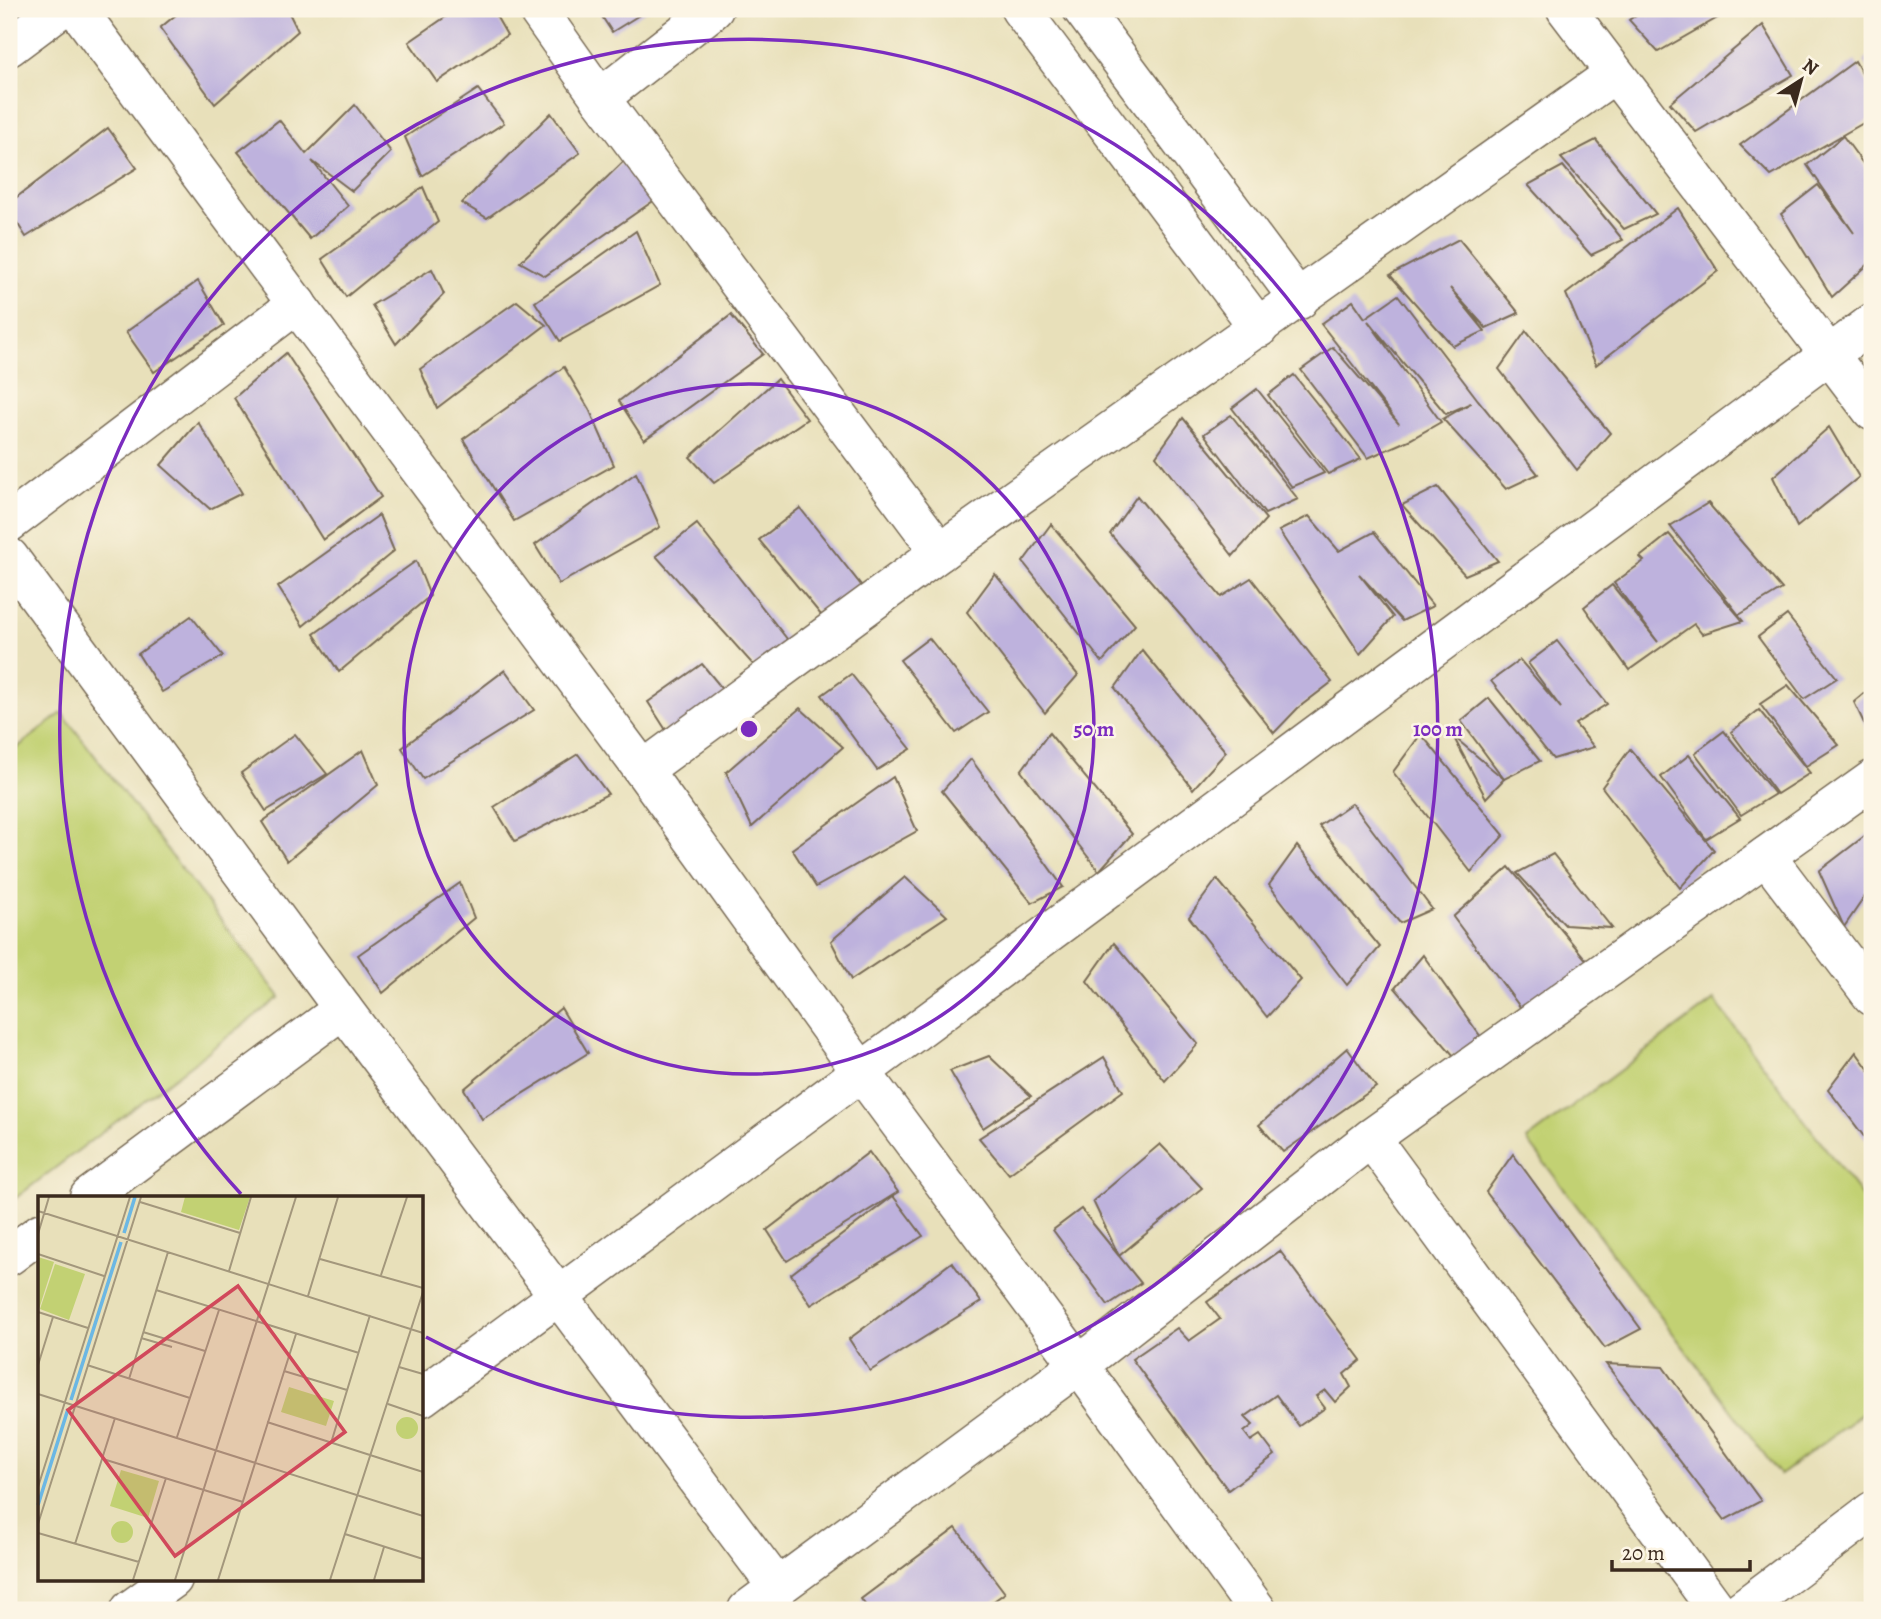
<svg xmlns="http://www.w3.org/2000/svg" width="1881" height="1619" viewBox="0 0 1881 1619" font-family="Alegreya,serif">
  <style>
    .green { fill: #c2d173; stroke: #7e7e48; stroke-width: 2 }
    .building { fill: #beb2dd }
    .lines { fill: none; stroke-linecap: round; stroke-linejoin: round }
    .street-casing { stroke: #786a55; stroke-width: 41 }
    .street { stroke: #fff; stroke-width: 38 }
    .ring { fill: none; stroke: #7b2cbf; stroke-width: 3.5 }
    .inset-river { fill: none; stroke: #6bb7e4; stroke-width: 3.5 }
    .inset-road { fill: none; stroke: #a3977c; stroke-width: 2 }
    .view { fill: #d1495b; fill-opacity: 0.15; stroke: #d1495b; stroke-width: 3.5 }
    .inset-edge { fill: none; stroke: #3b2a1e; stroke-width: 3.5 }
    .centre { fill: #7b2cbf; stroke: #fcf5e5; stroke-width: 3.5 }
    .ring-label { font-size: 21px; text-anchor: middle; font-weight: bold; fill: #7b2cbf; stroke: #fcf5e5; stroke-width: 5; stroke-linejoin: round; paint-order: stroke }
  </style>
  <rect width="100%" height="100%" fill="#fcf5e5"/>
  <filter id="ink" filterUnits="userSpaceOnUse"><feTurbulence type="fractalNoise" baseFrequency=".0143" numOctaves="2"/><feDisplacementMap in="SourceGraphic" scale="14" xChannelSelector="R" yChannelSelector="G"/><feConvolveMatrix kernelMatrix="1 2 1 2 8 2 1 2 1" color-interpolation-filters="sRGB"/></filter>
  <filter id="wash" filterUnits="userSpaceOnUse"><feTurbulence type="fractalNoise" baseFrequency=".00686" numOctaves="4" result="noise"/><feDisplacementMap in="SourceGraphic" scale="28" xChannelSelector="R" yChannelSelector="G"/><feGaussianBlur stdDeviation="1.57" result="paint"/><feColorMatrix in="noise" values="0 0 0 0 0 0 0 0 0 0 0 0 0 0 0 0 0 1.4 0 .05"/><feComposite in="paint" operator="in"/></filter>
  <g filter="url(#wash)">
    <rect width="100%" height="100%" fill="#e8e0ba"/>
    <g class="green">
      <path d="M62,713L280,997L9,1203V754Z"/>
      <path d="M1714,1000L1872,1210V1406L1780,1475L1527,1140Z"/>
    </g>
    <g id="blocks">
      <g class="building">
        <path d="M183,9H287L298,31L215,104L160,28Z"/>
        <path d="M457,9H492L507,35L437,82L409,42Z"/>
        <path d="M597,9H649L612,32Z"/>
        <path d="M1644,9H1733L1658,52L1629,20Z"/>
        <path d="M1763,25L1793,75L1696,132L1670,103Z"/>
        <path d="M1872,54V72L1863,62Z"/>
        <path d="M1855,61L1872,91V118L1771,176L1740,145Z"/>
        <path d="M478,89L504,123L422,176L405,137Z"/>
        <path d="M355,105L391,152L352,191L312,161L348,206L310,239L238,152L279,120L306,154Z"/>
        <path d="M551,113L580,153L487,218L462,203Z"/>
        <path d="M108,128L137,168L26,237L9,210V203Z"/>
        <path d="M1843,136L1872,176V261L1832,297L1781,214L1818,185L1854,233L1807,165Z"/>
        <path d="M1596,140L1656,214L1624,229L1561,158Z"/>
        <path d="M633,152L659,197L545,276L520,262Z"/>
        <path d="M1563,166L1623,240L1591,255L1528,185Z"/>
        <path d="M423,187L438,222L346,297L322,259Z"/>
        <path d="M1678,208L1718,271L1596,365L1566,294Z"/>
        <path d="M636,231L660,285L560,341L535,302Z"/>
        <path d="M1459,239L1519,313L1486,328L1450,288L1485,331L1453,346L1390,275Z"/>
        <path d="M432,269L444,294L396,344L372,305Z"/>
        <path d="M198,281L224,325L154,372L126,332Z"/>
        <path d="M1398,295L1478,400L1538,474L1506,489L1443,419L1471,403L1446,414L1368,321L1441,422L1411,439L1368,458L1301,370L1333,347L1399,424L1321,324L1353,301L1365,318Z"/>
        <path d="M517,301L546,325L437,408L420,369Z"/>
        <path d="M731,315L763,354L644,440L619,401Z"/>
        <path d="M1526,331L1610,433L1577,470L1499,369Z"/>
        <path d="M286,353L381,497L323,540L234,398Z"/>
        <path d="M564,367L590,411L614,465L514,521L463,439Z"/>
        <path d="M1294,375L1361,459L1328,474L1268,395Z"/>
        <path d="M777,379L807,419L714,483L690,457Z"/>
        <path d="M1257,389L1324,473L1292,487L1232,408Z"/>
        <path d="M1231,415L1298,499L1265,514L1204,434Z"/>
        <path d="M1183,418L1266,519L1233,556L1156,456Z"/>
        <path d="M198,422L242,493L210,509L161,465Z"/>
        <path d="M1829,427L1859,477L1797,527L1773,477Z"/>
        <path d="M636,473L660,527L559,584L535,545Z"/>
        <path d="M1438,487L1498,561L1465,575L1402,505Z"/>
        <path d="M1137,496L1221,597L1251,578L1332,682L1298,708L1274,733L1188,624L1110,534Z"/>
        <path d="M1708,503L1782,589L1739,615L1670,526Z"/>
        <path d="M800,508L868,594L831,627L759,540Z"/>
        <path d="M379,515L394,551L303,626L278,587Z"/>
        <path d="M1309,516L1339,551L1374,532L1433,606L1402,621L1359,574L1393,617L1360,654L1279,531Z"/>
        <path d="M697,524L791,644L756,668L656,556Z"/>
        <path d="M1051,524L1135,625L1102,662L1023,562Z"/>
        <path d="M1669,534L1743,621L1702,634L1694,624L1629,670L1584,607L1612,585L1658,642L1614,583L1644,561L1640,557Z"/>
        <path d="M416,561L430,596L339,672L314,634Z"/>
        <path d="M995,574L1078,675L1045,713L967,612Z"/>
        <path d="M1787,615L1837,678L1804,699L1758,637Z"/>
        <path d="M191,616L223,656L162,692L138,654Z"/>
        <path d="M929,638L988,712L956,733L900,660Z"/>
        <path d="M1557,641L1607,704L1575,724L1594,747L1553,759L1491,681L1520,660L1561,708L1528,663Z"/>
        <path d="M1142,650L1226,752L1193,789L1115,688Z"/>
        <path d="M702,664L734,703L673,741L648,702Z"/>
        <path d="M505,670L534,710L423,779L402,748Z"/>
        <path d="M851,674L911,749L877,770L822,695Z"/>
        <path d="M1788,685L1839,745L1806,766L1760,704Z"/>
        <path d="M1872,687V740L1854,702Z"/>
        <path d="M1489,698L1540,761L1504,779L1461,721Z"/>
        <path d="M800,708L843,747L752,827L726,772Z"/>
        <path d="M1759,710L1810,773L1777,794L1731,732Z"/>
        <path d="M1724,731L1775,794L1741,815L1695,753Z"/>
        <path d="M1049,733L1132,834L1099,871L1021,771Z"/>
        <path d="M295,734L327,774L266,811L241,773Z"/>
        <path d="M1421,734L1504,835L1471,872L1393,772Z"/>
        <path d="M1453,736L1504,779L1486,798Z"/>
        <path d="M1630,749L1714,850L1680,888L1602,787Z"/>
        <path d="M363,750L378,785L287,861L262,822Z"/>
        <path d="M578,754L608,794L515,841L494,807Z"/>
        <path d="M1689,755L1740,818L1706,839L1661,777Z"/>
        <path d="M971,759L1063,887L1032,903L942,791Z"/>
        <path d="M893,777L917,831L816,887L792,849Z"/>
        <path d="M1352,803L1432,909L1400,923L1319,826Z"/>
        <path d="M1871,831L1872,886L1844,927L1819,871Z"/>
        <path d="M1297,846L1380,947L1347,985L1269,885Z"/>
        <path d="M1553,854L1612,928L1565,925L1517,873Z"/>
        <path d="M1509,867L1593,968L1532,1023L1453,917Z"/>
        <path d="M905,877L947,916L851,980L831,941Z"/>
        <path d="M1217,879L1301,980L1267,1017L1189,917Z"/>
        <path d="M460,883L474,918L383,993L358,955Z"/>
        <path d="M1114,943L1198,1044L1165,1081L1087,981Z"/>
        <path d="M1423,955L1483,1040L1454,1056L1395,988Z"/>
        <path d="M561,1008L588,1053L482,1119L464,1089Z"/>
        <path d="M1347,1048L1376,1087L1283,1152L1259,1125Z"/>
        <path d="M1856,1052L1872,1074V1147L1828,1089Z"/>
        <path d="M989,1056L1031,1096L983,1128L950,1071Z"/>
        <path d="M1104,1057L1123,1091L1009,1174L979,1138Z"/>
        <path d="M1160,1144L1202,1188L1119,1256L1141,1283L1108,1305L1053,1230L1081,1209L1119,1256L1093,1201Z"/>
        <path d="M869,1152L898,1192L787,1261L767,1230Z"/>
        <path d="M1513,1154L1641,1329L1605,1348L1486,1192Z"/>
        <path d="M893,1196L923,1236L811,1305L791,1274Z"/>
        <path d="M1280,1251L1361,1360L1344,1374L1351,1387L1335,1402L1325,1390L1316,1396L1325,1408L1299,1426L1276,1395L1245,1417L1253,1425L1244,1432L1251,1441L1260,1435L1275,1455L1228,1490L1132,1359L1177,1328L1189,1341L1220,1319L1207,1302Z"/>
        <path d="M952,1262L981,1302L870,1371L849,1339Z"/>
        <path d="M1606,1364L1663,1367L1761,1501L1725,1520Z"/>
        <path d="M956,1528L1005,1593L981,1610H869L861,1599Z"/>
      </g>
    </g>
  </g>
  <g filter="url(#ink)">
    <use href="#blocks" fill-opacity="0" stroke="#786a55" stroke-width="2"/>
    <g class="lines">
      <g class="street-casing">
        <g id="street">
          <path d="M77,9L643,770L862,1073L1079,1365L1257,1610"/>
          <path d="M537,9L600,98L940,552"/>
          <path d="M1020,9L1259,328"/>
          <path d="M1082,9L1299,300"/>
          <path d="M1566,9L1872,411"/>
          <path d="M9,47L60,9"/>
          <path d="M600,98L714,9"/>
          <path d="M9,523L297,304"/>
          <path d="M9,557L343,1009L778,1588"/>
          <path d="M643,770L940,552L1614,74"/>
          <path d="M1766,856L1872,996"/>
          <path d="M1371,1138L1717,1610"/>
          <path d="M89,1197L343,1009"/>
          <path d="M9,1256L40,1233"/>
          <path d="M422,1397L1872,323"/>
          <path d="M130,1610L173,1579"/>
          <path d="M747,1610L1079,1365L1371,1138L1872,780"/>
          <path d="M1741,1610L1872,1511"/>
        </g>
      </g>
      <use href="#street" class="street"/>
    </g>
  </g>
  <g class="ring">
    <circle cx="749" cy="729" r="345"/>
    <path d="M241 1194A689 689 0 1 1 426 1337"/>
  </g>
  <g transform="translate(38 1196)">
    <rect width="385" height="385" fill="#e8e0ba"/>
    <path d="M147,1H212L201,34L143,16ZM0,61L16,66L1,113H0ZM17,68L47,78L31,124L2,113ZM251,191L296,205L288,230L243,216ZM358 232a11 11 0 1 1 22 0a11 11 0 1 1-22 0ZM83,274L121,285L110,322L72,310ZM73 336a11 11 0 1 1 22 0a11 11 0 1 1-22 0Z" fill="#c2d173"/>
    <path class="inset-river" d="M86,37L97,1M33,204L83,46M0,309L30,213"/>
    <path class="inset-road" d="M102,6L202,37M0,15L385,137M0,38L11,1M0,58L66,80M282,63L385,92M191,75L213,1M343,79L369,1M118,94L321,157M270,100L300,1M0,116L50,132M105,136L167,155M103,142L134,151M0,169L15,121M49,169L152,202M361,171L385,178M246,175L309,194M91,183L130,56M0,198L385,320M350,208L385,220M229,226L385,276M139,241L181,114M293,247L332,119M65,263L205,306M0,291L92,1M0,328L103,1M0,337L101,366M307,338L385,363M37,348L77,222M95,384L128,282M137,384L258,1M180,384L258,138M292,384L385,96M336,384L346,351"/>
    <path class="view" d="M200,90L307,236L137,360L30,214Z"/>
    <rect width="385" height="385" class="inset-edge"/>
  </g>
  <circle cx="749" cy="729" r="10" class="centre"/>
  <g class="ring-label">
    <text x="1094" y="736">50 m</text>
    <text x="1438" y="736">100 m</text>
  </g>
  <rect width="1881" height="1619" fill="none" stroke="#fcf5e5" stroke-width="35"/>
  <g transform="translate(1801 80) rotate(36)" stroke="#fcf5e5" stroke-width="5" paint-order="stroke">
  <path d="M0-5L12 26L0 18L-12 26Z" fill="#3b2a1e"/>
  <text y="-10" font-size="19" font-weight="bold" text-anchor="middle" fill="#3b2a1e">N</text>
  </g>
  <path d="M1612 1560v10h138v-10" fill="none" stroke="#3b2a1e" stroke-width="3.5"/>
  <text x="1622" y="1560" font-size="21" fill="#3b2a1e" stroke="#fcf5e5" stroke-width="5" paint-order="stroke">20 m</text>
</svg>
